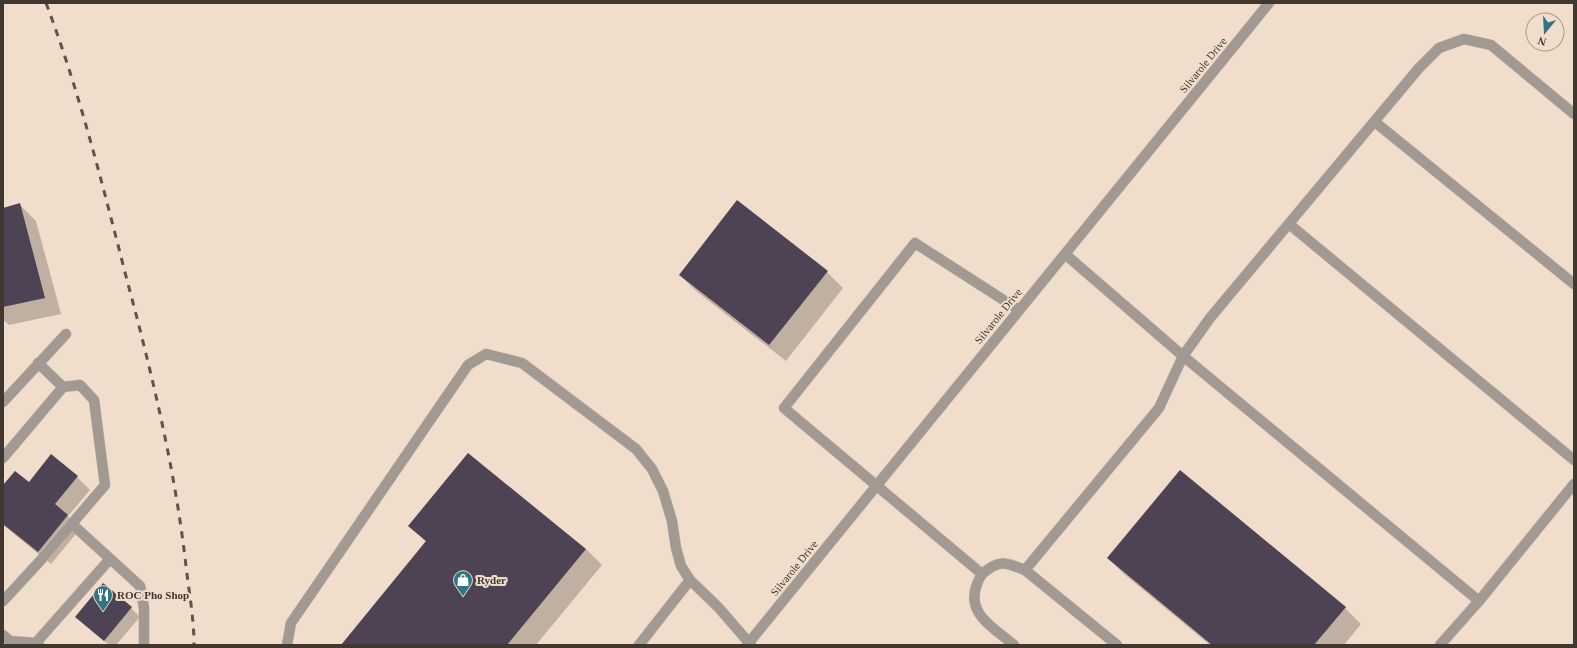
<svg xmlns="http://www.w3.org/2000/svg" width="1577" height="648" viewBox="0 0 1577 648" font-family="'Times New Roman',serif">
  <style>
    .shadow { fill: #0003 }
    .building { fill: #4e4354 }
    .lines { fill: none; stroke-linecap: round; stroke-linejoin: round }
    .service-casing { stroke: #c9b8a9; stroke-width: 11 }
    .minor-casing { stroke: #c9b8a9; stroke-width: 11 }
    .service { stroke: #a19992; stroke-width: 10 }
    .minor { stroke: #a19992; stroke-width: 10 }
    .rail { stroke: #5e544b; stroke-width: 3; stroke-dasharray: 7 7; stroke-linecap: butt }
    .labels { text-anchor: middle; stroke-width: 4; stroke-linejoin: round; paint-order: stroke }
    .street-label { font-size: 11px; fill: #3f3730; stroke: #f0ddcb }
    .poi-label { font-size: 11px; font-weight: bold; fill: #3f3730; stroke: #f0ddcb; text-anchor: start }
  </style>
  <rect width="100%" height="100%" fill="#f0ddcb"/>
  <g class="shadow">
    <path d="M20,205L36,221L61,314L9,325L3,320V210Z"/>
    <path d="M827,272L843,288L786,361L696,291L680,275Z"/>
    <path d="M77,477L90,490L68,516L80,529L51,564L3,525V487Z"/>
    <path d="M410,526L586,549L602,565L536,645H342L426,542Z"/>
    <path d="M1108,558L1345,608L1361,624L1344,645H1210L1124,574Z"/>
    <path d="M131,608L140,617L116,645H109L85,625Z"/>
  </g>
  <g class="building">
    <path d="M737,200L828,271L769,345L679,275Z"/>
    <path d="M20,203L45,298L3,307V208Z"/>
    <path d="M468,453L586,549L507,645H341L426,541L408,526Z"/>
    <path d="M51,454L78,476L55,504L68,515L38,552L3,524V485L15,471L29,482Z"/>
    <path d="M1180,470L1346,607L1314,645H1212L1107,558Z"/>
    <path d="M103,583L132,607L104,641L75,617Z"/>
  </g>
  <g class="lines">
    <g class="service-casing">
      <g id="service">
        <path d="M1375,122L1574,284"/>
        <path d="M1289,224L1574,460"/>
        <path d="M1065,254L1183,356L1479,601"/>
        <path d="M38,363L63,387"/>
        <path d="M3,402L66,334"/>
        <path d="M3,458L63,387L80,385L94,400L105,485L40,561L3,601"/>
        <path d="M72,524L140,586L144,608V645"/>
        <path d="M1025,570L1117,645"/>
        <path d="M982,574C999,559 1005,562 1025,570L1159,408L1183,356L1210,318L1419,68L1439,48L1464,39L1491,45L1574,114"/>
        <path d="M3,635L10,641L36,643L39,645"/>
        <path d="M34,645L110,559"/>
        <path d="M287,645L291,623L468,365L486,354L522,363L636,449L652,469L663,491L672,521L676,548L681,566L690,580L718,607L751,645"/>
        <path d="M639,645L690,580"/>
        <path d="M1014,645C989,624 960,610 982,574L784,408L915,243L1019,310"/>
        <path d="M1440,645L1479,601L1574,484"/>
      </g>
    </g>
    <g class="minor-casing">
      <path id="minor" d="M747,645L1269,3"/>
    </g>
    <use href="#service" class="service"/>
    <use href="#minor" class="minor"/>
    <path class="rail" d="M46,3C80,93 103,187 127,280C152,374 175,469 186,566C189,592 194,618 194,645"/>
  </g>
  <defs>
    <g id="shop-pin" transform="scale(1)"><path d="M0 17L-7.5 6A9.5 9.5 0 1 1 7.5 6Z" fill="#317584" stroke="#f0ddcb"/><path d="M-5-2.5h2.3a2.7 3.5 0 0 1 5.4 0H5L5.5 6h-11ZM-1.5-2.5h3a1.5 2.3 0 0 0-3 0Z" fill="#fff"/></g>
    <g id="restaurant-pin" transform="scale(1)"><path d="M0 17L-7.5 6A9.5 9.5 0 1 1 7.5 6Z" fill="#317584" stroke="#f0ddcb"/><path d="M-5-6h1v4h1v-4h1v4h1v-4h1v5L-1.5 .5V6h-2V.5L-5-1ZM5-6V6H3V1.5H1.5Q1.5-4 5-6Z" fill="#fff"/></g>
  </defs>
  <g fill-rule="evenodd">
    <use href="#shop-pin" x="463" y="580"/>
    <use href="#restaurant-pin" x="103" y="595"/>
  </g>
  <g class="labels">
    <g class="street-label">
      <text transform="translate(1203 65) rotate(-51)" y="4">Silvarole Drive</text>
      <text transform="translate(998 316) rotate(-51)" y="4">Silvarole Drive</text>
      <text transform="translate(794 568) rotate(-51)" y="4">Silvarole Drive</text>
    </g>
    <g class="poi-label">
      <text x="477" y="584">Ryder</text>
      <text x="117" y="599">ROC Pho Shop</text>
    </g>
  </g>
  <rect width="1577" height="648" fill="none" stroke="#3f3730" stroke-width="8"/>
  <g transform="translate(1545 32) rotate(198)"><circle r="19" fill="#f0ddcb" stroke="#a99b8d"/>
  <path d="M0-3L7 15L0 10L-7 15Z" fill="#317584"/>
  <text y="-6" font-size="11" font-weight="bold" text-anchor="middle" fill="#3f3730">N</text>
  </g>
</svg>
